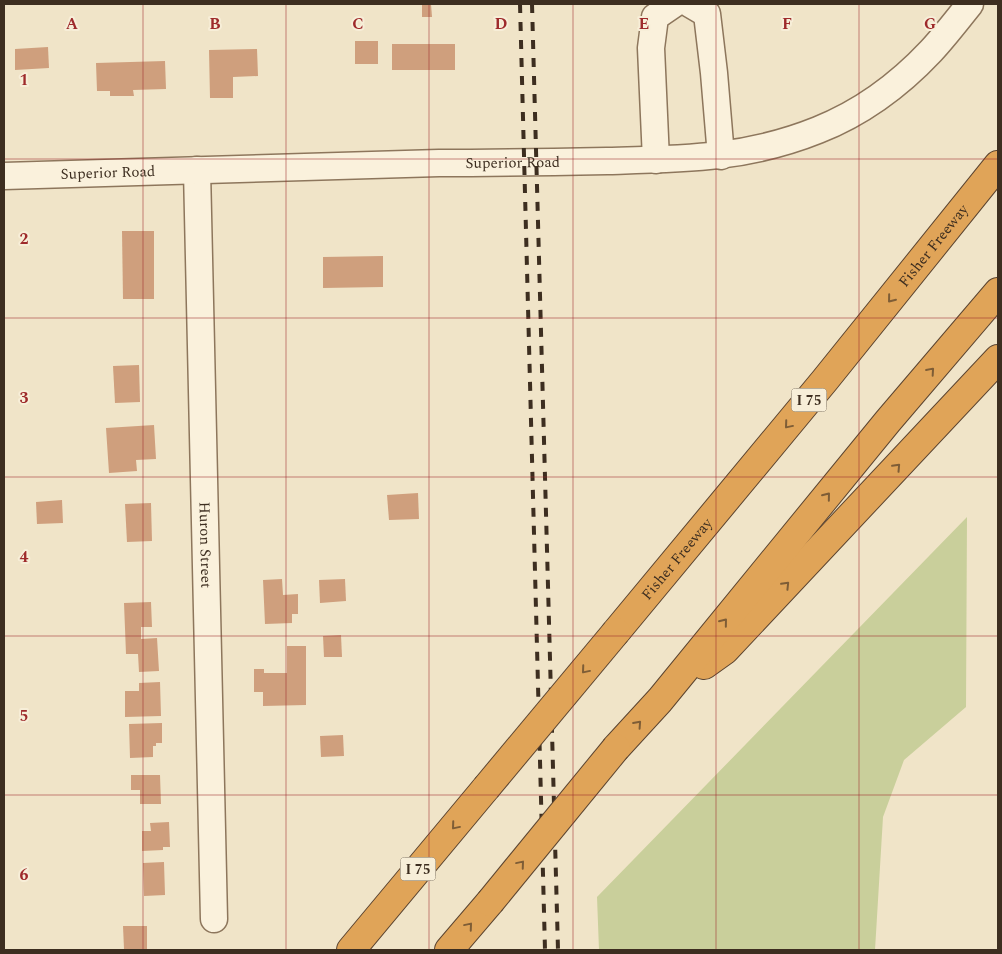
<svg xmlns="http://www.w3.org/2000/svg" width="1002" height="954" viewBox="0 0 1002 954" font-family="Spectral,serif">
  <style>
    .green { fill: #c9cf9b }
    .building { fill: #cf9f7d }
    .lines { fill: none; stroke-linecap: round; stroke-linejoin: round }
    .minor-casing { stroke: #8d765c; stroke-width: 29 }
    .highway-casing { stroke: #5b4430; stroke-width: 30 }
    .minor { stroke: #faf1dc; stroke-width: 26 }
    .highway { stroke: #e0a458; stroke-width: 28 }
    .rail { stroke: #3d2e20; stroke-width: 4; stroke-dasharray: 9 9; stroke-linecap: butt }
    .highway-bridge-casing { stroke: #5b4430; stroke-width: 30; stroke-linecap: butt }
    .highway-bridge { stroke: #e0a458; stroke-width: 28 }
    .oneway { stroke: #7e5d36 }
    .grid { fill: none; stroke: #9e2a2b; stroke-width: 1; stroke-opacity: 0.55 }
    .labels { text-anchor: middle; stroke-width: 4; stroke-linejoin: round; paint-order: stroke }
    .shield { fill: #f7eed8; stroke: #756857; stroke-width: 1 }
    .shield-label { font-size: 14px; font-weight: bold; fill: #3d2e20 }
    .street-label { font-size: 15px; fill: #3d2e20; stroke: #f7eed8 }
    .grid-label { font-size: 16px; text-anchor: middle; font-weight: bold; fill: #9e2a2b; stroke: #f7eed8; stroke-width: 4; stroke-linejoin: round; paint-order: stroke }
  </style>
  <rect width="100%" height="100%" fill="#f0e4c8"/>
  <path class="green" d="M967,517L966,707L904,760L883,817L875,950H599L597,897Z"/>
  <g class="building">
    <path d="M422,4H431L432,17H422Z"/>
    <rect x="355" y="41" width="23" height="23"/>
    <rect x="392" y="44" width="63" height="26"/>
    <path d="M48,47L49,68L15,70V49Z"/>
    <path d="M257,49L258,76L233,77V98H210L209,50Z"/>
    <path d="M165,61L166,89L133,90L134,96H110V91H97L96,63Z"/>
    <path d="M122,231H154V299H123Z"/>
    <path d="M383,256V287L323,288V257Z"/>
    <path d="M139,365L140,402L115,403L113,366Z"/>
    <path d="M154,425L156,459L136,460L137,471L109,473L106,428Z"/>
    <path d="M418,493L419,519L389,520L387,495Z"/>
    <path d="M62,500L63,523L37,524L36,502Z"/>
    <path d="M151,503L152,541L127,542L125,504Z"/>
    <path d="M282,579L283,595L298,594V614H292V623L265,624L263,580Z"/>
    <path d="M345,579L346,601L320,603L319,580Z"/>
    <path d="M151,602L152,627H141V639L157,638L159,671L139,672L138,654H126L124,603Z"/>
    <path d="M341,635L342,657H324L323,636Z"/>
    <path d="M287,646H306V705L263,706V692H254V669H264V673H287Z"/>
    <path d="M160,682L161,716L125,717V691H139V683Z"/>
    <path d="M162,723V743H156V746H153V757L130,758L129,724Z"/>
    <path d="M343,735L344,756L321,757L320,736Z"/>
    <path d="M131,775H160L161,804H140V790H131Z"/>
    <path d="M169,822L170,847H163V850L142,851V831H151L150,823Z"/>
    <path d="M164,862L165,895L144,896L143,863Z"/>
    <path d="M123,926H147V949H124Z"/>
  </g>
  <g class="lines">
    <g class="minor-casing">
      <g id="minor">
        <path d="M690,4L707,14L714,73L721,156"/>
        <path d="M656,160L651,48L655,17L674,4"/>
        <path id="s1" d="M197,170L214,919"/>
        <path id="s2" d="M4,176C149,171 294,166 439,163C495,163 551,162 607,161C683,159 746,159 818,130C861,113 900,84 931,51C945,36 957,20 970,4"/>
      </g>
    </g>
    <g class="highway-casing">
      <g id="highway">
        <path id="s3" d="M616,632L825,380L998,165"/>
        <path d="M704,665L725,650L998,359"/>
        <path d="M616,748L660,700L888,421L998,292"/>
        <path d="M351,950L486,788"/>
        <path d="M449,950L490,902"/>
      </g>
    </g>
    <use href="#minor" class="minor"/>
    <use href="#highway" class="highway"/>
    <g class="rail">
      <path d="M520,4L545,950"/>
      <path d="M532,4L558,950"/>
    </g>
    <g class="highway-bridge-casing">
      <g id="highway-bridge">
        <path d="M486,788L616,632"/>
        <path d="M490,902L616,748"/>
      </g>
    </g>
    <use href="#highway-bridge" class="highway-bridge"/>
  </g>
  <defs><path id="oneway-chevron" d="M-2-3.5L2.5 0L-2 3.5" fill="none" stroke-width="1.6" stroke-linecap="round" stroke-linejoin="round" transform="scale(1.25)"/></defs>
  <g class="oneway">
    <use href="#oneway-chevron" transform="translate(891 299) rotate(129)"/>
    <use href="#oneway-chevron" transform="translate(931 371) rotate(-49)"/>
    <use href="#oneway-chevron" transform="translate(788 425) rotate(130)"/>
    <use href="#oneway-chevron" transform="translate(897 467) rotate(-47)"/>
    <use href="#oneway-chevron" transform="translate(827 496) rotate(-51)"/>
    <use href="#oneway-chevron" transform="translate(786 585) rotate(-46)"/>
    <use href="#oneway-chevron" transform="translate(724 622) rotate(-51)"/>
    <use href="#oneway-chevron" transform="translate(585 670) rotate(130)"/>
    <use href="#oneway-chevron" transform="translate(638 724) rotate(-48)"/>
    <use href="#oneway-chevron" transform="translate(455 826) rotate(130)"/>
    <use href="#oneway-chevron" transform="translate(521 864) rotate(-50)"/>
    <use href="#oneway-chevron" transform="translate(469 926) rotate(-50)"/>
  </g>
  <path class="grid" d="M143,4V950M286,4V950M429,4V950M573,4V950M716,4V950M859,4V950M4,159H998M4,318H998M4,477H998M4,636H998M4,795H998"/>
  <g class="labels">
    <g class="shield">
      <rect x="791.5" y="388.5" width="35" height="23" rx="4"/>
      <rect x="400.5" y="857.5" width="35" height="23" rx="4"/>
    </g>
    <g class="shield-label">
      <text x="809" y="405">I 75</text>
      <text x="418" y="874">I 75</text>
    </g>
    <g class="street-label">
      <text dy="5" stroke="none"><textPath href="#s2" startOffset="509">Superior Road</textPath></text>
      <text dy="5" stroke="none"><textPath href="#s2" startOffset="104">Superior Road</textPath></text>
      <text dy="5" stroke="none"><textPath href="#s3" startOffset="500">Fisher Freeway</textPath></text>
      <text dy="5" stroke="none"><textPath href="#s1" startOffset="375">Huron Street</textPath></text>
      <text dy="5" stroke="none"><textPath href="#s3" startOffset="95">Fisher Freeway</textPath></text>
    </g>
  </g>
  <g class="grid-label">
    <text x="72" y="29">A</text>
    <text x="215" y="29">B</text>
    <text x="358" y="29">C</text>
    <text x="501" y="29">D</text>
    <text x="644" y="29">E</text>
    <text x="787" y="29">F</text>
    <text x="930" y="29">G</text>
    <text x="24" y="85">1</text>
    <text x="24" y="244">2</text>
    <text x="24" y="403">3</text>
    <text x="24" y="562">4</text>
    <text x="24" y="721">5</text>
    <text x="24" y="880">6</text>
  </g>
  <rect width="1002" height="954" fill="none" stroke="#3d2e20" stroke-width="10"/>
</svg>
